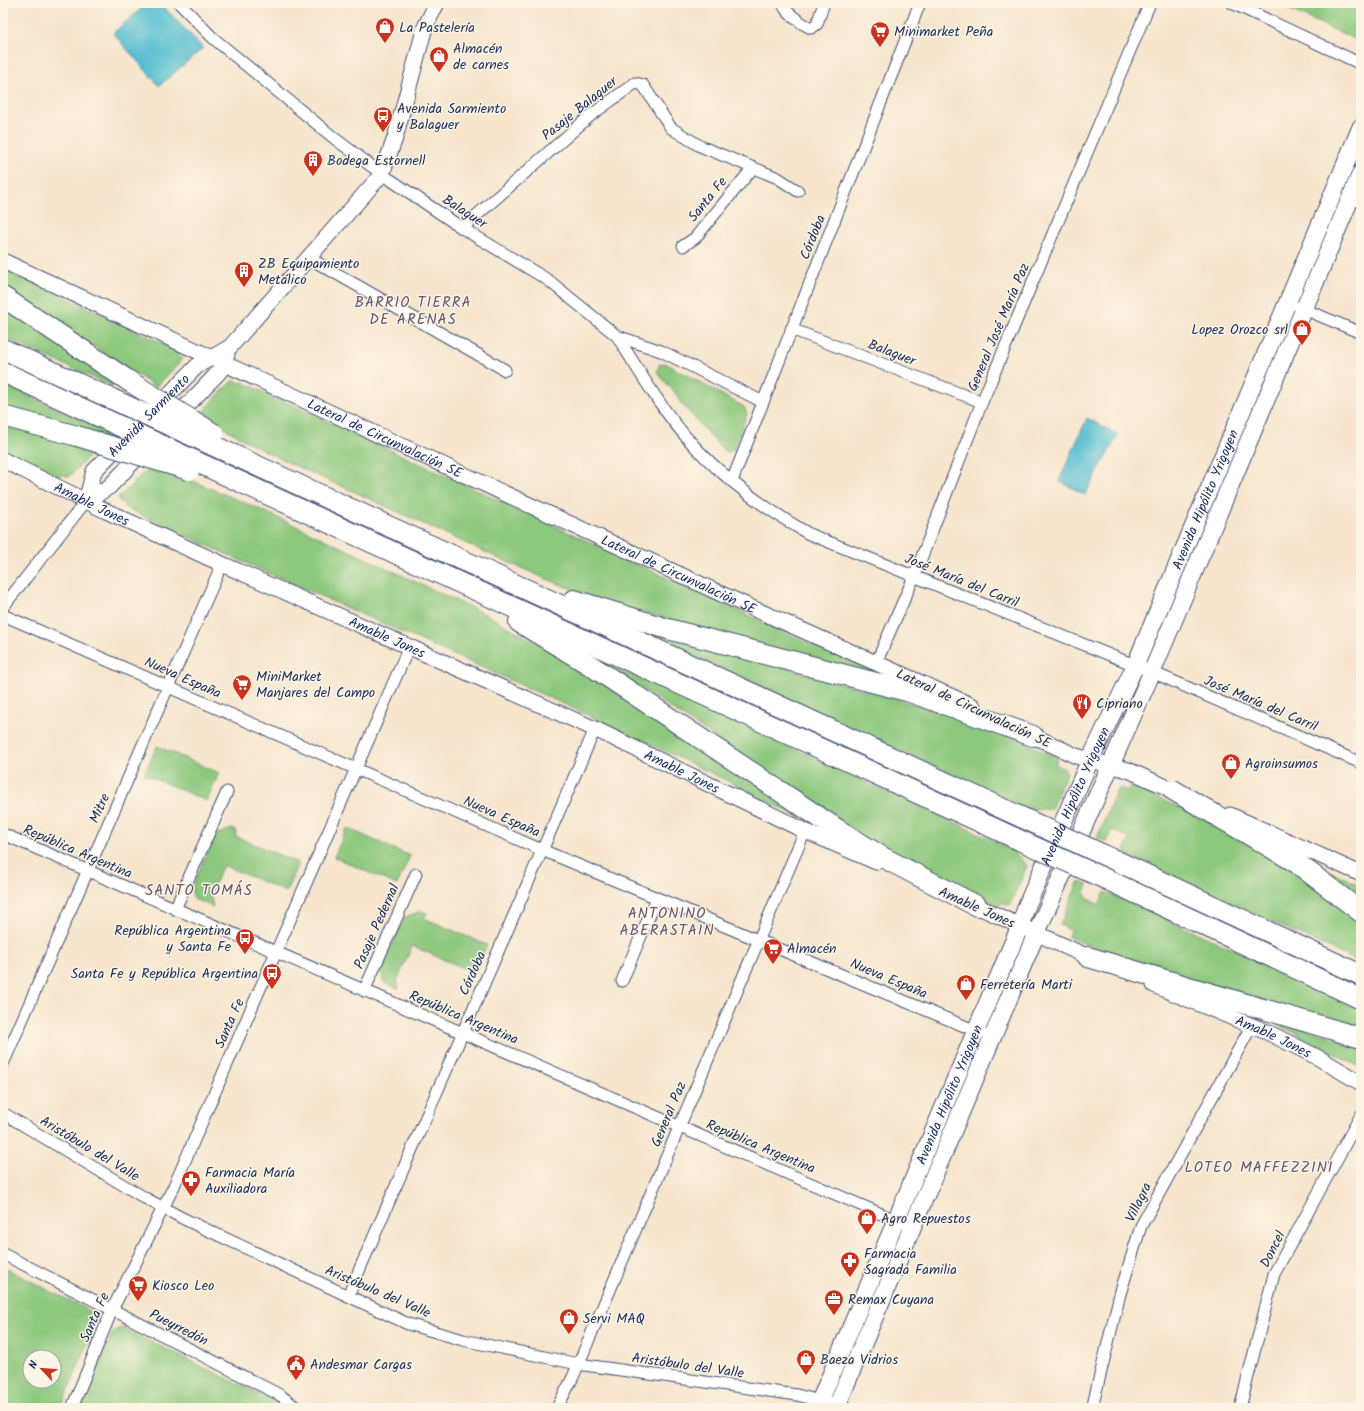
<svg xmlns="http://www.w3.org/2000/svg" width="1364" height="1411" viewBox="0 0 1364 1411" font-family="Kalam,sans-serif">
  <style>
    .green { fill: #8cc87d; stroke: #547c6e; fill-rule: evenodd }
    .water { fill: #53bdd0; stroke: #377697 }
    .lines { fill: none; stroke-linecap: round; stroke-linejoin: round }
    .street-casing { stroke: #3c4a6f; stroke-width: 13 }
    .secondary-casing { stroke: #3c4a6f; stroke-width: 17 }
    .primary-casing { stroke: #3c4a6f; stroke-width: 19 }
    .highway-casing { stroke: #3c4a6f; stroke-width: 22 }
    .street { stroke: #fff; stroke-width: 11 }
    .secondary { stroke: #fff; stroke-width: 15 }
    .primary { stroke: #fff; stroke-width: 17 }
    .highway { stroke: #fff; stroke-width: 20 }
    .highway-bridge-casing { stroke: #3c4a6f; stroke-width: 22; stroke-linecap: butt }
    .highway-bridge { stroke: #fff; stroke-width: 20 }
    .labels { text-anchor: middle; stroke-width: 3; stroke-linejoin: round; paint-order: stroke }
    .poi-label { font-size: 14px; fill: #1b2f5e; stroke: #fcf5e5; text-anchor: start }
    .street-label { font-size: 14px; fill: #1b2f5e; stroke: #fcf5e5 }
    .neighbourhood-label { font-size: 15px; letter-spacing: 1px; fill: #665673; stroke: #fcf5e5 }
  </style>
  <rect width="100%" height="100%" fill="#fcf5e5"/>
  <filter id="ink" filterUnits="userSpaceOnUse"><feTurbulence type="fractalNoise" baseFrequency=".025" numOctaves="2"/><feDisplacementMap in="SourceGraphic" scale="8" xChannelSelector="R" yChannelSelector="G"/><feConvolveMatrix kernelMatrix="1 2 1 2 8 2 1 2 1" color-interpolation-filters="sRGB"/></filter>
  <filter id="wash" filterUnits="userSpaceOnUse"><feTurbulence type="fractalNoise" baseFrequency=".012" numOctaves="4" result="noise"/><feDisplacementMap in="SourceGraphic" scale="16" xChannelSelector="R" yChannelSelector="G"/><feGaussianBlur stdDeviation="0.9" result="paint"/><feColorMatrix in="noise" values="0 0 0 0 0 0 0 0 0 0 0 0 0 0 0 0 0 1.4 0 .05"/><feComposite in="paint" operator="in"/></filter>
  <g filter="url(#wash)">
    <rect width="100%" height="100%" fill="#f7e5cd"/>
    <g class="green">
      <path d="M1275,3H1361V42Z"/>
      <path d="M3,267L181,352L178,356L183,359L156,387L3,288Z"/>
      <path d="M3,301L118,382L112,386L3,337Z"/>
      <path d="M665,363L744,407L747,414L733,451L725,452L679,401L680,399L657,372L659,365Z"/>
      <path d="M233,380L241,383L242,382L824,650L904,683L611,604C528,574 448,535 368,498C311,472 252,450 202,412Z"/>
      <path d="M3,384L149,451L3,411Z"/>
      <path d="M3,424L94,451L69,477L62,474L59,477L3,452Z"/>
      <path d="M148,468L183,477L255,507L485,614L557,654L800,812L801,818C580,704 349,613 124,507L125,504L119,501L118,498Z"/>
      <path d="M616,620L985,724L1058,758L1055,764L1065,769L1067,773L1051,809H1027Z"/>
      <path d="M595,657L1010,848L1027,866L1010,904L1007,905L1001,903L999,906L888,855Z"/>
      <path d="M157,746L219,773L207,801L144,774Z"/>
      <path d="M1130,786L1240,834L1361,917V963L1123,853L1130,838L1112,830L1106,842L1097,838L1117,790L1121,788L1128,791Z"/>
      <path d="M347,828L410,856L397,885L334,857Z"/>
      <path d="M232,829L237,831L235,836L298,863L286,892L223,865L210,893L213,907L194,899L191,889L215,835Z"/>
      <path d="M1320,866L1361,886V901L1319,868Z"/>
      <path d="M1079,881L1088,885L1085,892L1087,898L1099,905L1105,892L1246,955L1361,1010V1033L1153,970L1068,937L1070,930L1060,925Z"/>
      <path d="M421,911L427,913L424,918L487,945L475,973L412,946L397,981L399,989L383,982L381,970L405,917Z"/>
      <path d="M1281,1021L1361,1046V1067L1279,1025Z"/>
      <path d="M973,1061L918,1195H917L972,1062Z"/>
      <path d="M3,1267L92,1312L95,1320L94,1328L61,1408H3ZM30,1357H54V1381H30Z"/>
      <path d="M122,1328L276,1402L282,1408H81L112,1334L116,1330Z"/>
    </g>
    <g class="water">
      <path d="M148,3H160L203,48L159,86L113,33Z"/>
      <path d="M1087,418L1118,435L1085,495L1059,481Z"/>
    </g>
  </g>
  <g filter="url(#ink)">
    <g class="lines">
      <g class="street-casing">
        <g id="street">
          <path d="M179,3L213,38L334,138L382,174L462,228L548,280L617,336L661,351L763,402"/>
          <path d="M783,3C784,12 802,24 811,28L817,24L824,3"/>
          <path d="M1232,3L1361,64"/>
          <path d="M462,228L590,116L635,83L643,85L671,128L700,146L778,178L798,191"/>
          <path d="M683,246L695,238L752,169"/>
          <path d="M309,258L505,370"/>
          <path d="M1299,307L1361,333"/>
          <path d="M791,329L982,402"/>
          <path d="M617,336C639,371 660,407 687,438C722,478 764,508 809,534L1152,672L1361,763"/>
          <path d="M732,481L920,3"/>
          <path d="M3,607L86,501"/>
          <path d="M3,615L542,850L981,1033"/>
          <path d="M876,663L914,577L982,402L1150,3"/>
          <path d="M3,834L902,1223"/>
          <path d="M175,909L227,792"/>
          <path d="M622,981L657,898"/>
          <path d="M364,991L416,874"/>
          <path d="M3,1064L222,564"/>
          <path d="M3,1113L145,1198L184,1219L408,1324L463,1340L578,1364L797,1395L847,1408"/>
          <path d="M3,1254L280,1395L297,1408"/>
          <path d="M348,1296L595,729"/>
          <path d="M72,1408L112,1310L174,1186L409,647"/>
          <path d="M557,1408L573,1377L805,831"/>
          <path d="M1092,1408L1120,1294L1141,1226L1252,1025"/>
          <path d="M1240,1408L1274,1274L1361,1115"/>
        </g>
      </g>
      <g class="secondary-casing">
        <g id="secondary">
          <path id="s1" d="M3,261L741,603L973,706"/>
          <path id="s2" d="M3,460L106,511L222,564L595,729L805,831L876,862"/>
          <path id="s3" d="M86,501L94,471L197,366L230,347L382,174L395,138L425,27L437,3"/>
          <path d="M86,501L109,487L220,371L227,355"/>
          <path d="M1023,731L1076,756L1128,770L1182,794"/>
          <path d="M1230,815L1361,874"/>
          <path d="M968,902L1097,961"/>
          <path id="s4" d="M1154,985L1269,1033L1317,1057L1361,1083"/>
        </g>
      </g>
      <g class="primary-casing">
        <g id="primary">
          <path id="s5" d="M817,1408L1020,926L1027,905L1090,760L1135,666L1361,127"/>
          <path d="M836,1408L1036,934L1152,672L1361,173"/>
        </g>
      </g>
      <g class="highway-casing">
        <g id="highway">
          <path d="M3,297L129,381"/>
          <path d="M3,349L112,399"/>
          <path d="M3,372L96,415"/>
          <path d="M3,416L77,436"/>
          <path d="M212,445L1023,818"/>
          <path d="M197,462L1015,838"/>
          <path d="M574,600L668,629L907,691L1033,736"/>
          <path d="M519,622L590,665L837,829L884,858L977,906"/>
          <path d="M1173,790L1297,863L1361,912"/>
          <path d="M1119,862L1361,975"/>
          <path d="M1110,881L1361,999"/>
          <path d="M1088,957L1361,1038"/>
        </g>
      </g>
      <use href="#street" class="street"/>
      <use href="#secondary" class="secondary"/>
      <use href="#primary" class="primary"/>
      <use href="#highway" class="highway"/>
      <g class="highway-bridge-casing">
        <g id="highway-bridge">
          <path d="M129,381L214,434"/>
          <path d="M112,399L212,445"/>
          <path d="M96,415L193,460"/>
          <path d="M77,436L189,470"/>
          <path d="M1023,818L1119,862"/>
          <path d="M1015,838L1110,881"/>
        </g>
      </g>
      <use href="#highway-bridge" class="highway-bridge"/>
    </g>
  </g>
  <defs>
    <g id="shop-pin" transform="scale(1)"><path d="M0 17L-7.5 6A9.5 9.5 0 1 1 7.5 6Z" fill="#c8321e" stroke="#fcf5e5"/><path d="M-5-2.5h2.3a2.7 3.5 0 0 1 5.4 0H5L5.5 6h-11ZM-1.5-2.5h3a1.5 2.3 0 0 0-3 0Z" fill="#fff"/></g>
    <g id="supermarket-pin" transform="scale(1)"><path d="M0 17L-7.5 6A9.5 9.5 0 1 1 7.5 6Z" fill="#c8321e" stroke="#fcf5e5"/><path d="M-6-5.5h2.5l.6 2H6L4.5 2H-2.5L-4.4-4H-6ZM-1.5 3.2a1.3 1.3 0 1 0 .1 0ZM3 3.2a1.3 1.3 0 1 0 .1 0Z" fill="#fff"/></g>
    <g id="bus-pin" transform="scale(1)"><path d="M0 17L-7.5 6A9.5 9.5 0 1 1 7.5 6Z" fill="#c8321e" stroke="#fcf5e5"/><path d="M-5-6H5V4H4V6H2V4H-2V6H-4V4H-5ZM-3.5-4V0h7V-4ZM-3.5 1.2v1.5H-2V1.2ZM2 1.2v1.5H3.5V1.2Z" fill="#fff"/></g>
    <g id="building-pin" transform="scale(1)"><path d="M0 17L-7.5 6A9.5 9.5 0 1 1 7.5 6Z" fill="#c8321e" stroke="#fcf5e5"/><path d="M-4-6H4V6H1V3H-1V6H-4ZM-2.5-4.3h1.7v1.8h-1.7ZM.8-4.3h1.7v1.8H.8ZM-2.5-1h1.7V.8h-1.7ZM.8-1h1.7V.8H.8Z" fill="#fff"/></g>
    <g id="restaurant-pin" transform="scale(1)"><path d="M0 17L-7.5 6A9.5 9.5 0 1 1 7.5 6Z" fill="#c8321e" stroke="#fcf5e5"/><path d="M-5-6h1v4h1v-4h1v4h1v-4h1v5L-1.5 .5V6h-2V.5L-5-1ZM5-6V6H3V1.5H1.5Q1.5-4 5-6Z" fill="#fff"/></g>
    <g id="pharmacy-pin" transform="scale(1)"><path d="M0 17L-7.5 6A9.5 9.5 0 1 1 7.5 6Z" fill="#c8321e" stroke="#fcf5e5"/><path d="M-2-6h4v4h4v4h-4v4h-4v-4h-4v-4h4Z" fill="#fff"/></g>
    <g id="office-pin" transform="scale(1)"><path d="M0 17L-7.5 6A9.5 9.5 0 1 1 7.5 6Z" fill="#c8321e" stroke="#fcf5e5"/><path d="M-6-3h4V-5.5h4V-3h4V5H-6ZM-1-4.5V-3h2v-1.5ZM-6 0V1H6V0Z" fill="#fff"/></g>
    <g id="civic-pin" transform="scale(1)"><path d="M0 17L-7.5 6A9.5 9.5 0 1 1 7.5 6Z" fill="#c8321e" stroke="#fcf5e5"/><path d="M-.6-6.5H3V-4.5H.6V-3L4-1V1h2V6H-6V1h2V-1L-.6-3ZM-1.2 2.5V6h2.4V2.5Z" fill="#fff"/></g>
  </defs>
  <g fill-rule="evenodd">
    <use href="#shop-pin" x="385" y="27"/>
    <use href="#supermarket-pin" x="880" y="31"/>
    <use href="#shop-pin" x="439" y="56"/>
    <use href="#bus-pin" x="383" y="116"/>
    <use href="#building-pin" x="313" y="160"/>
    <use href="#building-pin" x="244" y="271"/>
    <use href="#shop-pin" x="1302" y="329"/>
    <use href="#supermarket-pin" x="242" y="684"/>
    <use href="#restaurant-pin" x="1082" y="703"/>
    <use href="#shop-pin" x="1231" y="763"/>
    <use href="#bus-pin" x="245" y="938"/>
    <use href="#supermarket-pin" x="773" y="948"/>
    <use href="#bus-pin" x="272" y="973"/>
    <use href="#shop-pin" x="966" y="984"/>
    <use href="#pharmacy-pin" x="191" y="1180"/>
    <use href="#shop-pin" x="867" y="1218"/>
    <use href="#pharmacy-pin" x="850" y="1261"/>
    <use href="#supermarket-pin" x="138" y="1285"/>
    <use href="#office-pin" x="834" y="1299"/>
    <use href="#shop-pin" x="569" y="1318"/>
    <use href="#shop-pin" x="806" y="1359"/>
    <use href="#civic-pin" x="296" y="1364"/>
  </g>
  <g class="labels">
    <g class="poi-label">
      <text x="399" y="32">La Pastelería</text>
      <text x="894" y="36">Minimarket Peña</text>
      <text x="453" y="53">Almacén<tspan x="453" dy="16">de carnes</tspan></text>
      <text x="397" y="113">Avenida Sarmiento<tspan x="397" dy="16">y Balaguer</tspan></text>
      <text x="327" y="165">Bodega Estornell</text>
      <text x="258" y="268">ZB Equipamiento<tspan x="258" dy="16">Metálico</tspan></text>
      <text x="1288" y="334" text-anchor="end">Lopez Orozco srl</text>
      <text x="256" y="681">MiniMarket<tspan x="256" dy="16">Manjares del Campo</tspan></text>
      <text x="1096" y="708">Cipriano</text>
      <text x="1245" y="768">Agroinsumos</text>
      <text x="231" y="935" text-anchor="end">República Argentina<tspan x="231" dy="16">y Santa Fe</tspan></text>
      <text x="787" y="953">Almacén</text>
      <text x="258" y="978" text-anchor="end">Santa Fe y República Argentina</text>
      <text x="980" y="989">Ferretería Marti</text>
      <text x="205" y="1177">Farmacia María<tspan x="205" dy="16">Auxiliadora</tspan></text>
      <text x="881" y="1223">Agro Repuestos</text>
      <text x="864" y="1258">Farmacia<tspan x="864" dy="16">Sagrada Familia</tspan></text>
      <text x="152" y="1290">Kiosco Leo</text>
      <text x="848" y="1304">Remax Cuyana</text>
      <text x="583" y="1323">Servi MAQ</text>
      <text x="820" y="1364">Baeza Vidrios</text>
      <text x="310" y="1369">Andesmar Cargas</text>
    </g>
    <g class="street-label">
      <text transform="translate(579 108) rotate(-39)" y="5">Pasaje Balaguer</text>
      <text transform="translate(707 199) rotate(-51)" y="5">Santa Fe</text>
      <text transform="translate(465 211) rotate(33)" y="5">Balaguer</text>
      <text transform="translate(812 237) rotate(-68)" y="5">Córdoba</text>
      <text transform="translate(998 327) rotate(-67)" y="5">General José María Paz</text>
      <text transform="translate(892 352) rotate(21)" y="5">Balaguer</text>
      <text dy="5" stroke="none"><textPath href="#s3" startOffset="109">Avenida Sarmiento</textPath></text>
      <text dy="5" stroke="none"><textPath href="#s1" startOffset="421">Lateral de Circunvalación SE</textPath></text>
      <text dy="5" stroke="none"><textPath href="#s5" startOffset="988">Avenida Hipólito Yrigoyen</textPath></text>
      <text dy="5" stroke="none"><textPath href="#s2" startOffset="99">Amable Jones</textPath></text>
      <text dy="5" stroke="none"><textPath href="#s1" startOffset="745">Lateral de Circunvalación SE</textPath></text>
      <text transform="translate(962 580) rotate(22)" y="5">José María del Carril</text>
      <text dy="5" stroke="none"><textPath href="#s2" startOffset="423">Amable Jones</textPath></text>
      <text transform="translate(183 677) rotate(24)" y="5">Nueva España</text>
      <text transform="translate(1261 703) rotate(23)" y="5">José María del Carril</text>
      <text transform="translate(974 708) rotate(25)" y="5">Lateral de Circunvalación SE</text>
      <text dy="5" stroke="none"><textPath href="#s2" startOffset="747">Amable Jones</textPath></text>
      <text dy="5" stroke="none"><textPath href="#s5" startOffset="664">Avenida Hipólito Yrigoyen</textPath></text>
      <text transform="translate(99 808) rotate(-66)" y="5">Mitre</text>
      <text transform="translate(502 816) rotate(24)" y="5">Nueva España</text>
      <text transform="translate(78 851) rotate(23)" y="5">República Argentina</text>
      <text transform="translate(977 907) rotate(24)" y="5">Amable Jones</text>
      <text transform="translate(376 926) rotate(-66)" y="5">Pasaje Pedernal</text>
      <text transform="translate(472 973) rotate(-66)" y="5">Córdoba</text>
      <text transform="translate(889 978) rotate(23)" y="5">Nueva España</text>
      <text transform="translate(464 1017) rotate(23)" y="5">República Argentina</text>
      <text transform="translate(229 1023) rotate(-66)" y="5">Santa Fe</text>
      <text dy="5" stroke="none"><textPath href="#s4" startOffset="130">Amable Jones</textPath></text>
      <text dy="5" stroke="none"><textPath href="#s5" startOffset="340">Avenida Hipólito Yrigoyen</textPath></text>
      <text transform="translate(668 1114) rotate(-67)" y="5">General Paz</text>
      <text transform="translate(761 1146) rotate(23)" y="5">República Argentina</text>
      <text transform="translate(90 1148) rotate(31)" y="5">Aristóbulo del Valle</text>
      <text transform="translate(1138 1202) rotate(-64)" y="5">Villagra</text>
      <text transform="translate(1272 1249) rotate(-63)" y="5">Doncel</text>
      <text transform="translate(378 1291) rotate(23)" y="5">Aristóbulo del Valle</text>
      <text transform="translate(94 1317) rotate(-66)" y="5">Santa Fe</text>
      <text transform="translate(179 1327) rotate(27)" y="5">Pueyrredón</text>
      <text transform="translate(688 1365) rotate(8)" y="5">Aristóbulo del Valle</text>
    </g>
    <g class="neighbourhood-label">
      <text x="413" y="307">BARRIO TIERRA<tspan x="413" dy="17">DE ARENAS</tspan></text>
      <text x="199" y="895">SANTO TOMÁS</text>
      <text x="667" y="918">ANTONINO<tspan x="667" dy="17">ABERASTAIN</tspan></text>
      <text x="1259" y="1172">LOTEO MAFFEZZINI</text>
    </g>
  </g>
  <rect width="1364" height="1411" fill="none" stroke="#fcf5e5" stroke-width="16"/>
  <g transform="translate(42 1369) rotate(296)"><circle r="19" fill="#fcf5e5" stroke="#a2a6af"/>
  <path d="M0-3L7 15L0 10L-7 15Z" fill="#c8321e"/>
  <text y="-6" font-size="11" font-weight="bold" text-anchor="middle" fill="#1b2f5e">N</text>
  </g>
</svg>
